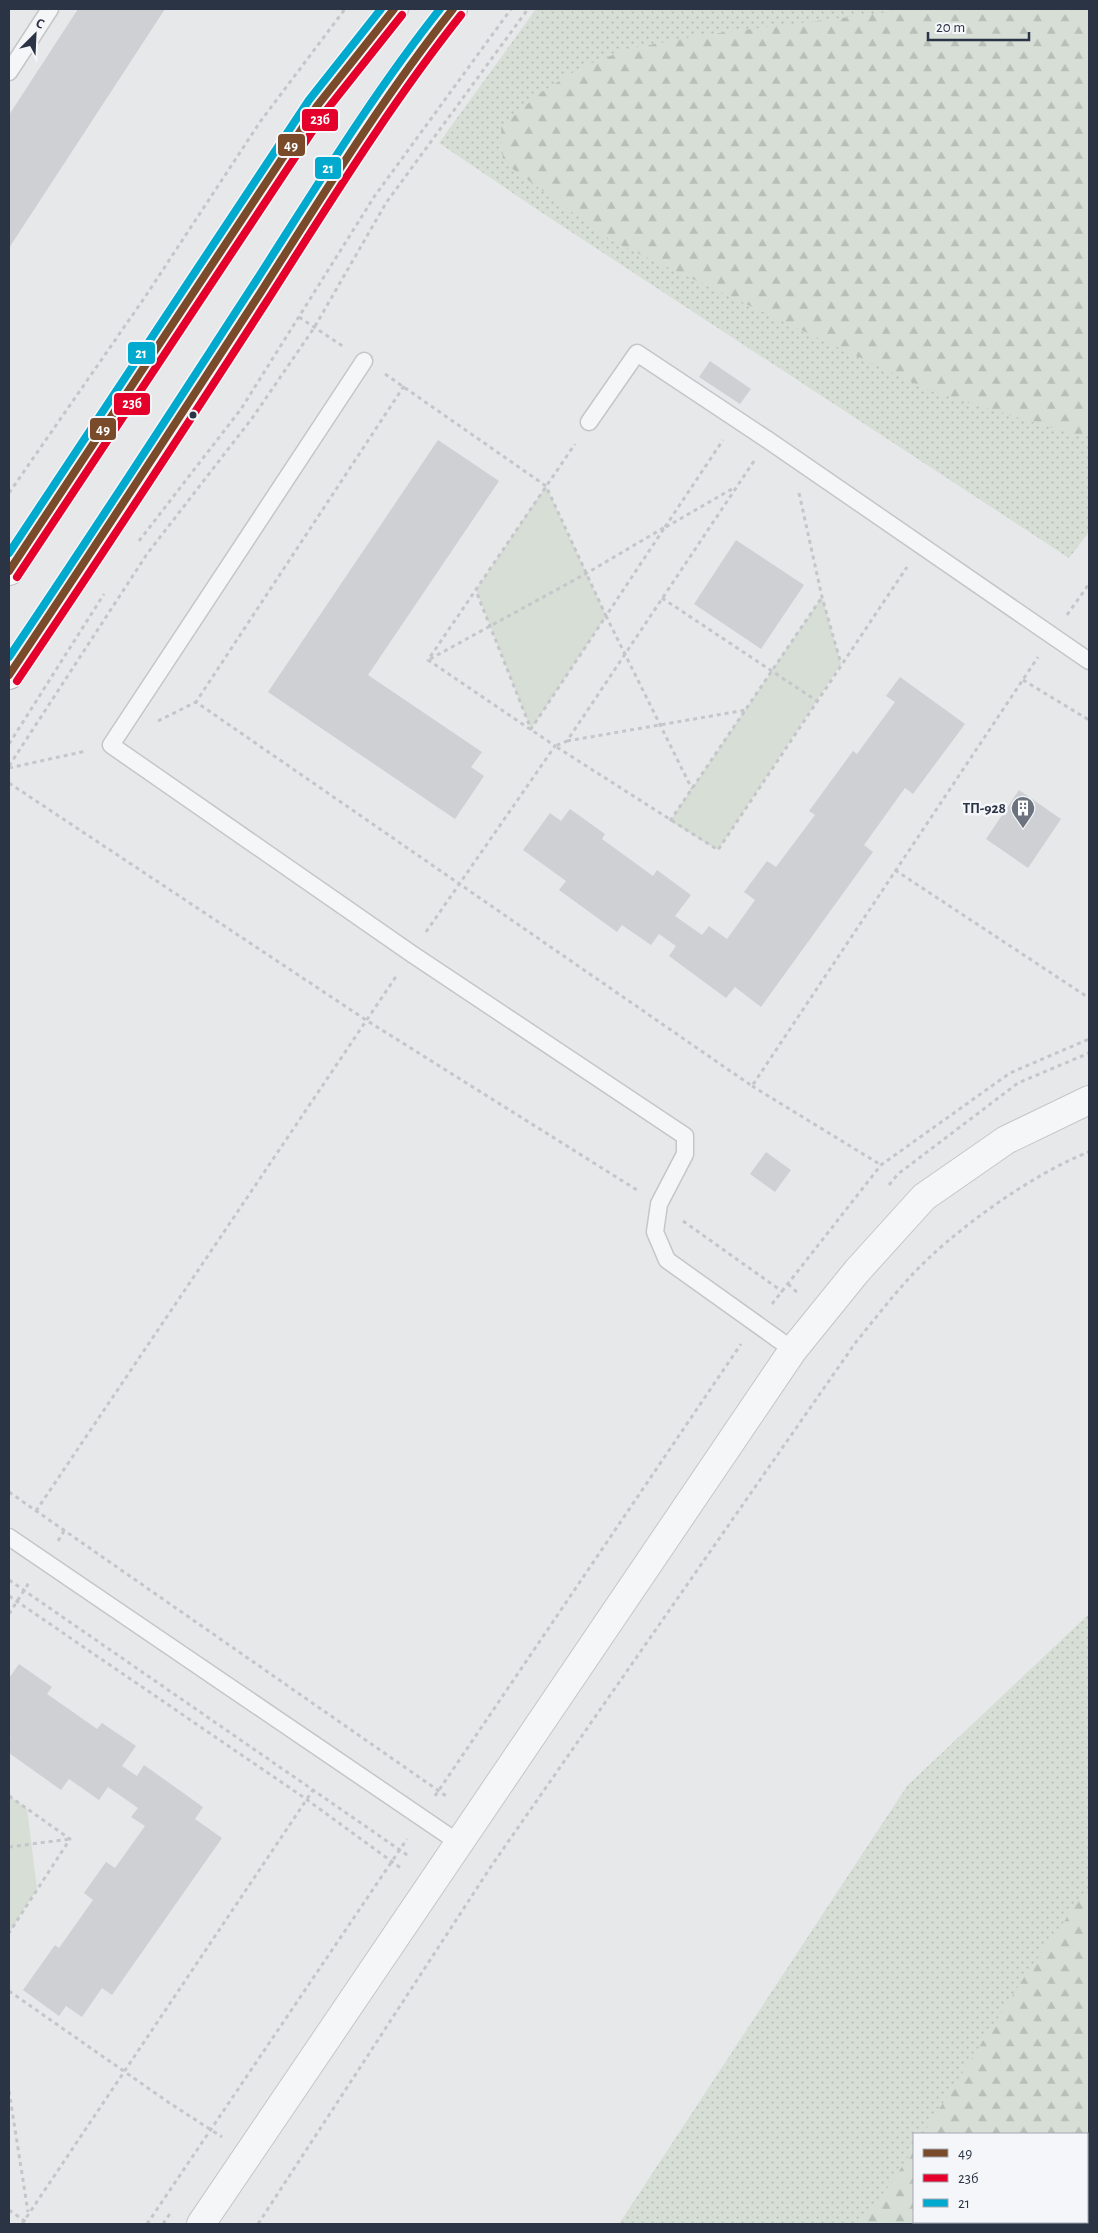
<svg xmlns="http://www.w3.org/2000/svg" width="1098" height="2233" viewBox="0 0 1098 2233" font-family="'Alegreya Sans',sans-serif">
  <style>
    .grass { fill: url(#grass-dots); fill-rule: evenodd }
    .forest { fill: url(#forest-firs) }
    .park { fill: #d6ded6 }
    .building { fill: #ced0d3 }
    .lines { fill: none; stroke-linecap: round; stroke-linejoin: round }
    .service-casing { stroke: #c4c6c8; stroke-width: 19 }
    .minor-casing { stroke: #c4c6c8; stroke-width: 30 }
    .trunk-casing { stroke: #b8bbbf; stroke-width: 30 }
    .path { stroke: #c5c6ca; stroke-width: 3; stroke-dasharray: 4 4; stroke-linecap: butt }
    .service { stroke: #f5f6f7; stroke-width: 16 }
    .minor { stroke: #f5f6f7; stroke-width: 28 }
    .trunk { stroke: #f8f8f8; stroke-width: 28 }
    .bus-1-casing { stroke: #f4f6f9; stroke-width: 11 }
    .bus-2-casing { stroke: #f4f6f9; stroke-width: 11 }
    .bus-3-casing { stroke: #f4f6f9; stroke-width: 11 }
    .bus-1 { stroke: #7a4b2a; stroke-width: 8 }
    .bus-2 { stroke: #e4002b; stroke-width: 8 }
    .bus-3 { stroke: #00a9ce; stroke-width: 8 }
    .bus-dot { fill: #2b3445; stroke: #f4f6f9; stroke-width: 2 }
    .labels { text-anchor: middle; stroke-width: 5; stroke-linejoin: round; paint-order: stroke }
    .poi-label { font-size: 15px; font-weight: bold; fill: #2b3445; stroke: #f4f6f9; text-anchor: end }
    .line-badge { stroke: #f4f6f9; stroke-width: 2 }
    .badge-label { font-size: 14px; text-anchor: middle; font-weight: bold; fill: #fff }
  </style>
  <defs>
    <pattern id="grass-dots" width="8" height="8" patternUnits="userSpaceOnUse" patternTransform="scale(1.25)"><rect width="8" height="8" fill="#d6ded6"/><path d="M2 2h.1M6 6h.1" fill="none" stroke="#b8bfb9" stroke-width="1.8" stroke-linecap="round"/></pattern>
    <pattern id="forest-firs" width="22" height="20" patternUnits="userSpaceOnUse" patternTransform="scale(1.25)"><rect width="22" height="20" fill="#d6ded6"/><path d="M5 1l3.5 6h-7zM16 11l3.5 6h-7z" fill="#b8bfb9"/></pattern>
  </defs>
  <rect width="100%" height="100%" fill="#e6e8ea"/>
  <g class="grass">
    <path d="M536,9H1089V532L1069,558L544,214L439,143Z"/>
    <path d="M1089,1614V2224H619L907,1786ZM914,2134H1087V2222H914Z"/>
  </g>
  <g class="forest">
    <path d="M914,9H1089V431L1082,437L931,391L612,241L503,162L501,127L540,93L582,67L628,49L703,35Z"/>
    <path d="M1089,1887V2224H857L890,2185L914,2148V2222H1087V2134H923L1027,1973Z"/>
  </g>
  <g class="park">
    <path d="M546,486L606,616L531,729L476,590Z"/>
    <path d="M822,597L841,664L718,850L670,821Z"/>
    <path d="M9,1796L27,1809L37,1889L9,1933Z"/>
  </g>
  <g class="building">
    <path d="M78,9H165L9,248V115Z"/>
    <path d="M710,361L751,389L740,404L699,377Z"/>
    <path d="M438,440L499,481L368,675L482,752L471,767L484,776L455,819L268,692Z"/>
    <path d="M736,540L804,585L761,649L694,604Z"/>
    <path d="M900,677L965,724L913,794L905,788L864,845L873,852L761,1007L735,987L726,998L669,956L676,946L659,934L651,945L622,925L617,932L559,890L566,881L523,850L550,813L561,821L570,809L605,834L602,839L653,876L657,870L691,895L675,916L702,935L709,926L727,939L755,900L744,892L767,861L776,867L815,815L809,811L853,751L857,754L895,702L886,696Z"/>
    <path d="M1019,790L1061,819L1028,868L986,839Z"/>
    <path d="M766,1152L791,1170L775,1192L750,1174Z"/>
    <path d="M19,1664L52,1687L47,1694L73,1712L97,1729L102,1723L136,1746L122,1766L137,1776L144,1765L203,1807L195,1819L222,1838L112,1995L102,1988L82,2017L66,2006L59,2016L23,1990L55,1945L59,1948L93,1900L84,1893L106,1862L115,1868L145,1826L131,1817L138,1808L108,1787L99,1800L69,1779L61,1790L9,1753V1740L11,1737L9,1736V1678Z"/>
  </g>
  <g class="lines">
    <g class="service-casing">
      <g id="service">
        <path d="M9,72L50,9"/>
        <path d="M364,361L111,745L412,954L685,1136V1154L659,1204L655,1232L667,1260L793,1350"/>
        <path d="M589,422L637,353L768,440L1089,661"/>
        <path d="M9,1537L459,1843"/>
      </g>
    </g>
    <g class="minor-casing">
      <path id="minor" d="M201,2224L793,1350L857,1271L924,1197L1006,1140L1089,1100"/>
    </g>
    <g class="trunk-casing">
      <g id="trunk">
        <path d="M9,571L317,106L394,9"/>
        <path d="M9,675C97,545 182,414 267,282C327,189 383,94 453,9"/>
      </g>
    </g>
    <g class="path">
      <path d="M299,317L344,347"/>
      <path d="M385,374L546,486L606,616L531,729L476,591"/>
      <path d="M404,386L196,702L752,1086L1038,657"/>
      <path d="M754,461L567,741L555,746L718,850L907,567"/>
      <path d="M9,493L145,297L260,122L345,9"/>
      <path d="M799,493L822,597L841,664"/>
      <path d="M665,527L723,440"/>
      <path d="M666,527L732,489"/>
      <path d="M139,541L241,409L374,197L511,9"/>
      <path d="M662,598L817,701"/>
      <path d="M1067,615L1089,584"/>
      <path d="M430,659L587,573L665,527L606,616L692,789"/>
      <path d="M1023,680L1089,720"/>
      <path d="M158,721L196,702"/>
      <path d="M567,741L746,710"/>
      <path d="M9,744L104,594"/>
      <path d="M9,766L147,554L253,417L314,328L386,203L528,9"/>
      <path d="M9,768L86,751"/>
      <path d="M9,783L366,1020L637,1190"/>
      <path d="M670,821L822,597"/>
      <path d="M895,870L1089,998"/>
      <path d="M426,932L555,746L428,660L575,444"/>
      <path d="M752,1086L881,1165"/>
      <path d="M889,1185L898,1174L1018,1083L1089,1053"/>
      <path d="M683,1221L783,1292"/>
      <path d="M788,1284L799,1294"/>
      <path d="M772,1304L881,1165L1010,1073L1089,1039"/>
      <path d="M9,1492L449,1798"/>
      <path d="M36,1511L397,975"/>
      <path d="M58,1541L64,1531"/>
      <path d="M9,1580L410,1857"/>
      <path d="M9,1596L306,1799L402,1869"/>
      <path d="M9,1614L30,1581"/>
      <path d="M9,1796L70,1839L9,1933"/>
      <path d="M435,1796L741,1344"/>
      <path d="M9,1847L70,1839"/>
      <path d="M9,1991L168,2102L222,2137"/>
      <path d="M9,2091L28,2212"/>
      <path d="M9,2210L29,2224"/>
      <path d="M22,2224L313,1790"/>
      <path d="M147,2224L407,1839"/>
      <path d="M163,2224L171,2212"/>
      <path d="M258,2224L492,1865L856,1342C874,1320 891,1298 910,1277C950,1233 1033,1173 1089,1152"/>
    </g>
    <use href="#service" class="service"/>
    <use href="#minor" class="minor"/>
    <use href="#trunk" class="trunk"/>
    <g class="bus-1-casing">
      <g id="bus-1">
        <path d="M9,571L317,106L394,9"/>
        <path d="M9,675C94,549 176,422 259,295C321,198 381,100 453,9"/>
      </g>
    </g>
    <g class="bus-2-casing">
      <g id="bus-2">
        <path d="M17,577L325,112L402,15"/>
        <path d="M17,681C102,555 185,428 267,301C329,204 389,106 461,15"/>
      </g>
    </g>
    <g class="bus-3-casing">
      <g id="bus-3">
        <path d="M9,553L309,100L381,9"/>
        <path d="M9,657C93,533 174,407 256,281C315,189 372,95 440,9"/>
      </g>
    </g>
    <use href="#bus-1" class="bus-1"/>
    <use href="#bus-2" class="bus-2"/>
    <use href="#bus-3" class="bus-3"/>
  </g>
  <defs>
    <g id="building-pin" transform="scale(1.25)"><path d="M0 17L-7.5 6A9.5 9.5 0 1 1 7.5 6Z" fill="#6c737f" stroke="#f4f6f9"/><path d="M-4-6H4V6H1V3H-1V6H-4ZM-2.5-4.3h1.7v1.8h-1.7ZM.8-4.3h1.7v1.8H.8ZM-2.5-1h1.7V.8h-1.7ZM.8-1h1.7V.8H.8Z" fill="#fff"/></g>
  </defs>
  <g fill-rule="evenodd">
    <use href="#building-pin" x="1023" y="808"/>
  </g>
  <circle class="bus-dot" cx="193" cy="415" r="4.5"/>
  <g class="labels">
    <g class="poi-label">
      <text x="1006" y="813">ТП-928</text>
    </g>
  </g>
  <g class="line-badge">
    <rect x="301" y="108" width="38" height="24" rx="5" fill="#e4002b"/>
    <rect x="277" y="133" width="29" height="24" rx="5" fill="#7a4b2a"/>
    <rect x="314" y="156" width="28" height="24" rx="5" fill="#00a9ce"/>
    <rect x="127" y="341" width="29" height="24" rx="5" fill="#00a9ce"/>
    <rect x="113" y="392" width="38" height="24" rx="5" fill="#e4002b"/>
    <rect x="89" y="417" width="28" height="24" rx="5" fill="#7a4b2a"/>
  </g>
  <g class="badge-label">
    <text x="320" y="124">23б</text>
    <text x="291" y="150">49</text>
    <text x="328" y="173">21</text>
    <text x="141" y="358">21</text>
    <text x="132" y="408">23б</text>
    <text x="103" y="434">49</text>
  </g>
  <rect width="1098" height="2233" fill="none" stroke="#2b3445" stroke-width="20"/>
  <rect x="913" y="2133" width="175" height="90" fill="#f4f6f9" stroke="#a4a8b1"/>
  <rect x="923" y="2149" width="25" height="8" fill="#7a4b2a" stroke="#a4a8b1"/>
  <text x="958" y="2158" font-size="15" fill="#2b3445">49</text>
  <rect x="923" y="2174" width="25" height="8" fill="#e4002b" stroke="#a4a8b1"/>
  <text x="958" y="2183" font-size="15" fill="#2b3445">23б</text>
  <rect x="923" y="2199" width="25" height="8" fill="#00a9ce" stroke="#a4a8b1"/>
  <text x="958" y="2208" font-size="15" fill="#2b3445">21</text>
  <g transform="translate(35 35) rotate(24)" stroke="#f4f6f9" stroke-width="4" paint-order="stroke">
  <path d="M0-4L9 19L0 12L-9 19Z" fill="#2b3445"/>
  <text y="-8" font-size="14" font-weight="bold" text-anchor="middle" fill="#2b3445">С</text>
  </g>
  <path d="M928 32v8h101v-8" fill="none" stroke="#2b3445" stroke-width="2.5"/>
  <text x="936" y="32" font-size="15" fill="#2b3445" stroke="#f4f6f9" stroke-width="4" paint-order="stroke">20 m</text>
</svg>
